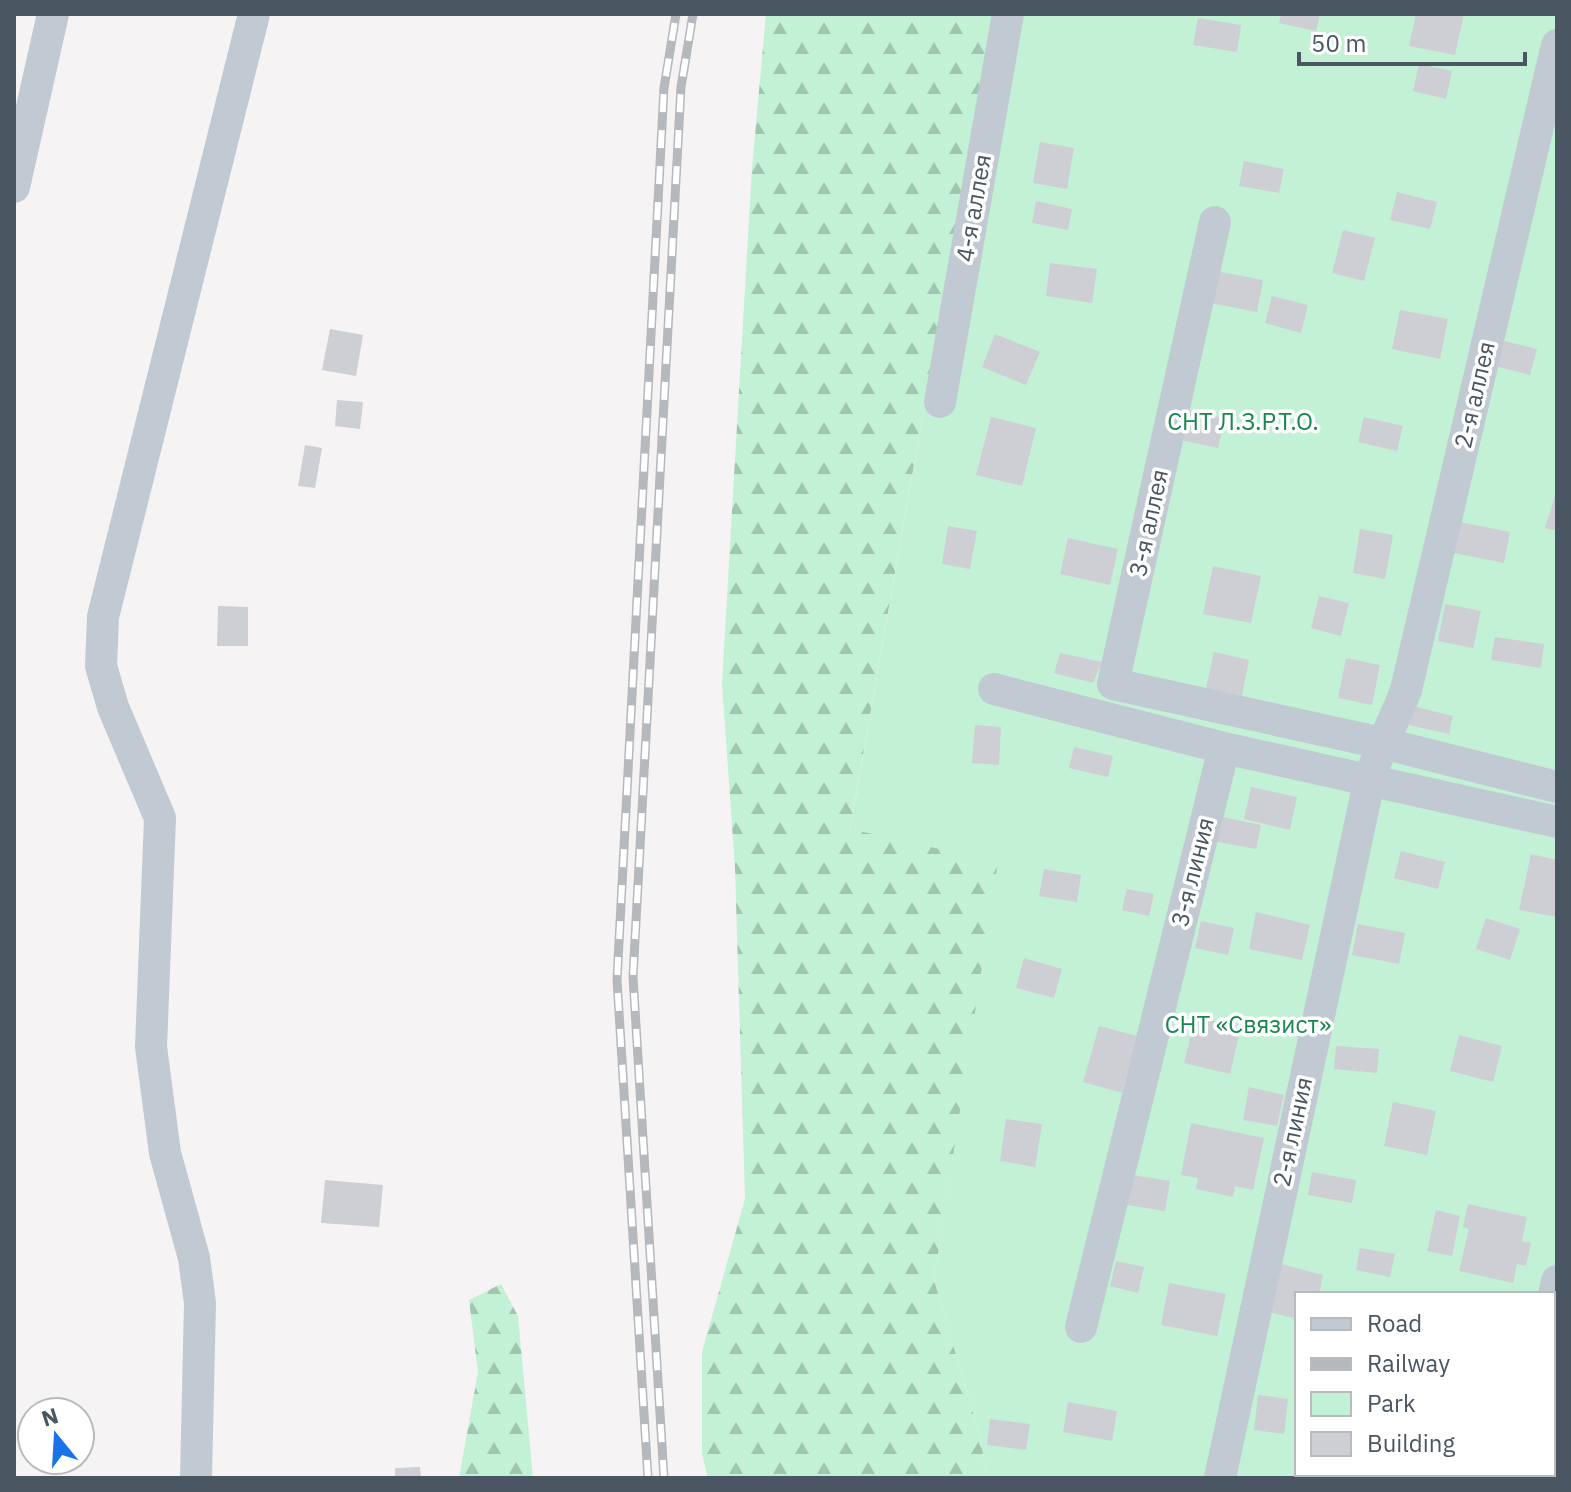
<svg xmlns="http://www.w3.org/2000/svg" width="1571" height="1492" viewBox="0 0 1571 1492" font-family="'IBM Plex Sans',sans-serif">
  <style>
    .green { fill: #c3f1d5 }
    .forest { fill: url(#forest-firs) }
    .building { fill: #cdcfd5 }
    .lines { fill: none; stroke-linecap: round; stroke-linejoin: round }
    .street { stroke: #c1cad2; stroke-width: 32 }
    .rail-casing { stroke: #b5b8bd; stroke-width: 9 }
    .rail { stroke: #fff; stroke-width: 6; stroke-dasharray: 18; stroke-linecap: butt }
    .labels { text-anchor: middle; stroke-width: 7; stroke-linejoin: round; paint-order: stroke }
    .street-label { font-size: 24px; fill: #4a5661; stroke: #fff }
    .park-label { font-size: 24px; fill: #17864f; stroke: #fff }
  </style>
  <defs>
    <pattern id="forest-firs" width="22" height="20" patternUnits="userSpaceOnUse" patternTransform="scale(2)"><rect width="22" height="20" fill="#c3f1d5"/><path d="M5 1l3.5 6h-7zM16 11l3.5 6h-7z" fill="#a0c6b0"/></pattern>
  </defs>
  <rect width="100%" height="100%" fill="#f5f3f3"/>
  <path class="green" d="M993,14H1557V1318L1553,1338V1294H1297V1474H1525L1524,1478H987L980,1436L934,1280L997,862L850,830Z"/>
  <g class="forest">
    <path d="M766,14H993L850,829L998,862L934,1280L980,1436L987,1478H708L702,1454V1352L745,1199L735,868L722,683L752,168Z"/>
    <path d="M501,1284L518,1316L533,1478H459L478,1372L469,1300Z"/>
    <path d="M1557,1318V1478H1524L1525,1474H1553V1338Z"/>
  </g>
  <g class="building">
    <path d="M1281,14H1320L1316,31L1279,23Z"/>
    <path d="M1416,14H1464L1455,55L1409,46Z"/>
    <path d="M1198,18L1241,25L1237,52L1193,45Z"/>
    <path d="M1419,64L1452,71L1446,99L1413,91Z"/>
    <path d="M1040,142L1074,148L1067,189L1033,183Z"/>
    <path d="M1244,161L1284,169L1279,193L1239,186Z"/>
    <path d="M1397,192L1437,202L1430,229L1390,220Z"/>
    <path d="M1036,201L1072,209L1068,230L1032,223Z"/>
    <path d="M1343,230L1375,238L1364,281L1332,273Z"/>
    <path d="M1050,263L1097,269L1092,303L1046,296Z"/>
    <path d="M1216,271L1263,280L1257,312L1210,303Z"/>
    <path d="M1272,296L1308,305L1301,333L1265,323Z"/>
    <path d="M1400,310L1448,319L1440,359L1392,349Z"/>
    <path d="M330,329L363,335L356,376L322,370Z"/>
    <path d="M995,334L1040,352L1026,385L982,367Z"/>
    <path d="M1501,340L1537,349L1530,375L1495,366Z"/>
    <path d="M337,400L363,402L360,429L335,426Z"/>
    <path d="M1186,410L1225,418L1218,448L1180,440Z"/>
    <path d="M991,417L1036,428L1022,486L976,475Z"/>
    <path d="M1364,417L1403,426L1397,451L1358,442Z"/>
    <path d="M305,445L322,448L315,488L298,486Z"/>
    <path d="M1556,492L1557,493V531L1545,528Z"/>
    <path d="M1460,522L1510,532L1504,563L1454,553Z"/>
    <path d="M948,526L977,531L970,569L942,564Z"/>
    <path d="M1360,529L1393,535L1385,579L1353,573Z"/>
    <path d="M1068,538L1118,549L1110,585L1060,574Z"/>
    <path d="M1213,566L1261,576L1251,623L1203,614Z"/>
    <path d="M1319,596L1349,603L1341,636L1311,628Z"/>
    <path d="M1445,604L1481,611L1473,648L1438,641Z"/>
    <path d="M218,606L248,607V646H217Z"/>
    <path d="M1495,637L1544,644L1541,668L1491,660Z"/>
    <path d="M1214,652L1249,660L1241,700L1205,693Z"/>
    <path d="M1060,653L1102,662L1093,683L1054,673Z"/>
    <path d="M1346,658L1380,665L1372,705L1338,698Z"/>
    <path d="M1413,706L1453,716L1449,734L1409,725Z"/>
    <path d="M975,725L1001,727L999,765L972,763Z"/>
    <path d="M1074,747L1113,756L1108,777L1069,768Z"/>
    <path d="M1251,787L1297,797L1290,830L1244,819Z"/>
    <path d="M1218,816L1261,825L1256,849L1213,841Z"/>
    <path d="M1401,851L1445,862L1438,889L1394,878Z"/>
    <path d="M1531,854L1557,860V917L1519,910Z"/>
    <path d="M1044,869L1081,875L1077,902L1039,896Z"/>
    <path d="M1127,889L1154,894L1149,916L1122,910Z"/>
    <path d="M1256,912L1310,925L1302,960L1249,949Z"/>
    <path d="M1486,918L1520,929L1510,960L1476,949Z"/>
    <path d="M1201,921L1234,928L1228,955L1195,948Z"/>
    <path d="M1358,924L1405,933L1399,964L1352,955Z"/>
    <path d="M1024,958L1062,969L1054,998L1016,988Z"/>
    <path d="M1195,1017L1241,1027L1230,1074L1184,1063Z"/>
    <path d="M1099,1026L1137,1036L1122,1093L1083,1082Z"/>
    <path d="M1459,1035L1502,1046L1493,1082L1450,1071Z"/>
    <path d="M1336,1046L1379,1049L1377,1073L1334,1069Z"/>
    <path d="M1249,1087L1284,1095L1277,1126L1243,1120Z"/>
    <path d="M1393,1102L1436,1111L1427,1155L1384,1146Z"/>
    <path d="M1006,1119L1042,1124L1035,1167L1000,1161Z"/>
    <path d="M1191,1123L1264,1138L1253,1190L1235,1186L1233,1197L1196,1189L1198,1178L1181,1175Z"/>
    <path d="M1312,1172L1356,1180L1352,1203L1308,1195Z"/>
    <path d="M1132,1175L1170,1181L1165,1211L1127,1205Z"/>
    <path d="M325,1180L383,1185L379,1227L321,1223Z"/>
    <path d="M1468,1204L1527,1217L1522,1241L1531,1243L1526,1266L1517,1264L1513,1283L1459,1271L1469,1229L1463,1227Z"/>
    <path d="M1436,1210L1460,1216L1452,1256L1427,1251Z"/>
    <path d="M1360,1248L1395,1254L1390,1277L1356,1270Z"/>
    <path d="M1116,1261L1144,1267L1138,1293L1110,1286Z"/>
    <path d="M1281,1264L1323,1275L1319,1294H1297V1319L1269,1312Z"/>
    <path d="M1169,1283L1226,1294L1217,1336L1161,1325Z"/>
    <path d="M1258,1395L1288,1399L1284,1434L1254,1430Z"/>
    <path d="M1068,1402L1117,1411L1112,1441L1063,1432Z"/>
    <path d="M990,1419L1030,1424L1026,1450L987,1445Z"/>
    <path d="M1294,1421L1297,1422V1446L1294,1445Z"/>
    <path d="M420,1467L421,1478H395V1468Z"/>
    <path d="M1348,1474H1364L1370,1476L1347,1478Z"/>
    <rect x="1421" y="1474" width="59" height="4"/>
  </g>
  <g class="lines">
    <g class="street">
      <path d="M14,187L53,14"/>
      <path d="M1215,222L1113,684L1386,744L1557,787"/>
      <path d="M940,402L1008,14"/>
      <path d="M994,689L1224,748"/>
      <path d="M1553,1300L1557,1281"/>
      <path d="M1081,1327L1224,748L1557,822"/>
      <path d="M196,1478L200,1303L194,1258L165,1153L151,1047L160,818L113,707L101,666L103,617L254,14"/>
      <path d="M1220,1478L1369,782C1378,750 1394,722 1406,690L1557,45"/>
      <path d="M1516,1478L1517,1474"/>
    </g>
    <g class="rail-casing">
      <g id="rail">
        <path d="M648,1478L617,980L664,88L676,14"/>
        <path d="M664,1478L633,977L681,87L693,14"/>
      </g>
    </g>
    <use href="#rail" class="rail"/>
  </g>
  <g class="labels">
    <g class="street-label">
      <text transform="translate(974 208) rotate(-80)" y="8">4-я аллея</text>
      <text transform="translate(1475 395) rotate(-77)" y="8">2-я аллея</text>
      <text transform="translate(1149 523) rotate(-78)" y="8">3-я аллея</text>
      <text transform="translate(1193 872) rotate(-76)" y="8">3-я линия</text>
      <text transform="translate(1293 1132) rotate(-78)" y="8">2-я линия</text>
    </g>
    <g class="park-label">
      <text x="1243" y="430">СНТ Л.З.Р.Т.О.</text>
      <text x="1248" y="1033">СНТ «Связист»</text>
    </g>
  </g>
  <rect width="1571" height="1492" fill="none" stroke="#4a5661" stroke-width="32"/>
  <rect x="1295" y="1292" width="260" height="184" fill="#ffffff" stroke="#b7bbc0" stroke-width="2"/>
  <rect x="1311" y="1318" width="40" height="12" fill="#c1cad2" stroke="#b7bbc0" stroke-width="2"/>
  <text x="1367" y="1332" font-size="24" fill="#4a5661">Road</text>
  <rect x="1311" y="1358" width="40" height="12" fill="#b5b8bd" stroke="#b7bbc0" stroke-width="2"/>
  <text x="1367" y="1372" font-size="24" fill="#4a5661">Railway</text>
  <rect x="1311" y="1392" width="40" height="24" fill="#c3f1d5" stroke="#b7bbc0" stroke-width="2"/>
  <text x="1367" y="1412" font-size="24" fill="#4a5661">Park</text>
  <rect x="1311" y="1432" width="40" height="24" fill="#cdcfd5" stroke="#b7bbc0" stroke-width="2"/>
  <text x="1367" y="1452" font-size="24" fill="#4a5661">Building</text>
  <g transform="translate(56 1436) rotate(342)"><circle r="38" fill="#ffffff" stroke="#b7bbc0" stroke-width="2"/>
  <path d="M0-6L14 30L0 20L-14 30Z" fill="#1a73e8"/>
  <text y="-12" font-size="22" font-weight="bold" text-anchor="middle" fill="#4a5661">N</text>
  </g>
  <path d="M1299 52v12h226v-12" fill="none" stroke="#4a5661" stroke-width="4"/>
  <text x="1311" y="52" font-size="24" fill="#4a5661" stroke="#ffffff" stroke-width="6" paint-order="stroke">50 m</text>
</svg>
